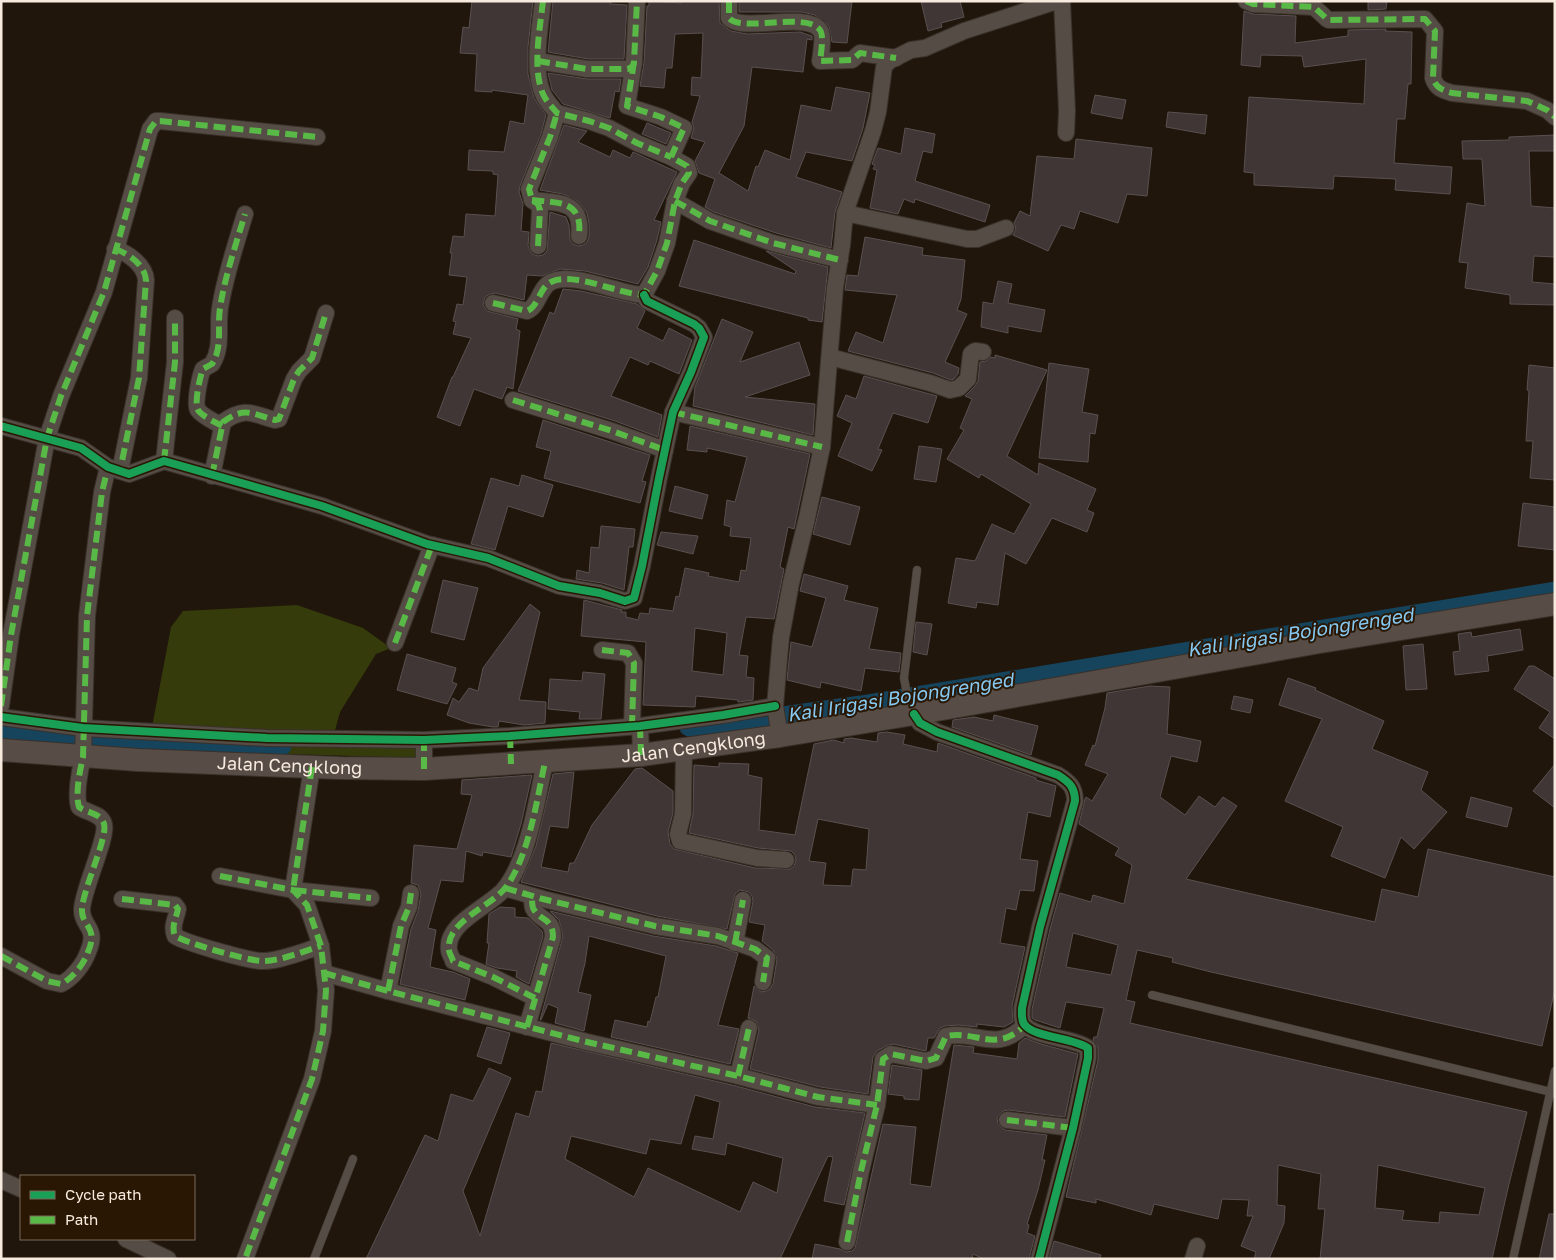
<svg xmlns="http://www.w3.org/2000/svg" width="1556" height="1260" viewBox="0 0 1556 1260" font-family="'Golos Text',sans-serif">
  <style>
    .green { fill: #353b0b }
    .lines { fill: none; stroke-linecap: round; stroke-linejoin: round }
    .canal { stroke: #16445d; stroke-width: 19 }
    .building { fill: #403635; stroke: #5a5050; fill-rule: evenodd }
    .lane-casing { stroke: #39312a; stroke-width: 9 }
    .street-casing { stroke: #39312a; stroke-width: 18 }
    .secondary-casing { stroke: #39312a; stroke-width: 24 }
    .lane { stroke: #554c45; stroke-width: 8 }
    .street { stroke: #554c45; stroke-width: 16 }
    .secondary { stroke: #584d46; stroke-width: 22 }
    .quiet { stroke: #58b947; stroke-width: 6; stroke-dasharray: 12 6; stroke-linecap: butt }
    .cycleway-casing { stroke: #291703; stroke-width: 11 }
    .cycleway { stroke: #1a9f57; stroke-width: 8 }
    .labels { text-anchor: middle; stroke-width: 4; stroke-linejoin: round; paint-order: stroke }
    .street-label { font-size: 18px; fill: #f7eade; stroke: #291703 }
    .water-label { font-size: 19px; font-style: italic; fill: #85c8f2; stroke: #291703 }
  </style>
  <rect width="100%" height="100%" fill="#21160b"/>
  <path class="green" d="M297,605L363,628L391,648L376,654L340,712L334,734L420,736V758L152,750V727L171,627L183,611Z"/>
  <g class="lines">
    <g class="canal">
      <path d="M689,727L747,721L861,705L1555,591"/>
      <path d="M1,731L166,746H282"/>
    </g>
  </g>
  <g class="building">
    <path d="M472,1H533L528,47V74L534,98L546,115L541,134L520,186L519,192L523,204L521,231L529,232L528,246L532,254L538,256L543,255L547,251L550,212L566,217L569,225L570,240L573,244L578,246L583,245L587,242L589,237V224L587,213L579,202L563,194L540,190L564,125L587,131L578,142L610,157L613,150L630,158L633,152L677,172L654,220L661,222L657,240L648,267L638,284L585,271L560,269L542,276L527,275L524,300L495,293L490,294L485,297L483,305L487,311L518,319L516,329L520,331L513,389L507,387L502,399L474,389L460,426L437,417L452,377H453L471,338L453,334L456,322L453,321L457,304L463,305L467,277L449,275L452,253H450L453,236L464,237L466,214L495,216L498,175L493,174V171L468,170L469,150L504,152L510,121L524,124L528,95L492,90V92L475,91L477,54L460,53L463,27L469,28Z"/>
    <path d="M553,1H602L611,2L610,4L627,5L624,59H588L548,52Z"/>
    <path d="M649,1L681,3V1H719L720,23L731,31L747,34L800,32L812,36V40L807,39L803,72L752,67L744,126L719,173L748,191L756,166L758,167L765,150L790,160L801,105L831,111L836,87L870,93L863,128L852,161L806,152L796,177L842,192L835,212L831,248L776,233L714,212L705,207L715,179L699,173L695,161L705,142L691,138L694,128L692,122L700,96L691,95L692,77L701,78L703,33L675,34L672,68H666L664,88L640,86L644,63L647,6H649Z"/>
    <path d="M739,1H852L847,43L832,42L829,26L815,15L802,12H739Z"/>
    <path d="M921,1H960L964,17L941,23L942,27L928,31Z"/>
    <path d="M1368,1H1387L1386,9L1368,10Z"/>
    <path d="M1244,11L1253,14L1296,16L1295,43L1348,36V30L1386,29L1385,31L1412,32L1411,84H1408L1405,119H1397L1394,163L1452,167L1450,194L1395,190L1396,179L1334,176L1333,189L1254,185V173L1244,172L1249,97L1364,104L1366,59L1304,67L1302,56L1261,55L1260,67L1241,65Z"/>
    <path d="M548,73L587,79H621L619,92L615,91L610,118L563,104L552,90Z"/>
    <path d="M1095,95L1126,100L1122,119L1091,113Z"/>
    <path d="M1168,112L1207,115L1205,134L1166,127Z"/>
    <path d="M647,123L671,133L666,144L642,134Z"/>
    <path d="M905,128L935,134L932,153L923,151L915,181L990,205L985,222L915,199L914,203L904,199L898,214L870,208L877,170L873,169L875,165L872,164L878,148L901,154Z"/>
    <path d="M1555,135V151H1529L1531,206L1555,208V257L1534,256L1532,282L1555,284V305L1510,304V295L1465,288L1468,263L1459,262L1467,203L1485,206L1482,159H1463L1462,141L1509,140V137Z"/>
    <path d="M1076,139L1152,148L1147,196L1127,194L1118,223L1080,211L1074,229L1061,225L1048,251L1013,235L1016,229L1014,223L1020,211L1030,216L1037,156L1074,159Z"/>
    <path d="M865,237L923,248L922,255L965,260L961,299L957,310L967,314L945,362L959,368L958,374L954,379L951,380L933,373L848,351L856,332L883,343L897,295L845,290L847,275L858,276Z"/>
    <path d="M694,240L795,274L796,271L766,251L828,267L822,322L808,320V318L679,286Z"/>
    <path d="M998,281L1012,284L1008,303L1045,310L1041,332L1008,326V333L981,327L983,302L993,304Z"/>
    <path d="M563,289L581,291L637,304L645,311L637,328L663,341L669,328L692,340L679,374L650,361L648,365L630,357L611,396L662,415L658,437L615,421L518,391L550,312L554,314Z"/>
    <path d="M722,319L753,332L740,362L799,342L810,375L745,397L815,404L813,435L693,406L695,387Z"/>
    <path d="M995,355L1047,370L1007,456L1038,475L1039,463L1096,489L1087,510L1094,513L1087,532L1052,518L1026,564L1005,553L998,605L977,602L976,608L948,603L956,558L975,561L992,524L1014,534L1031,504L981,474L979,478L947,459L964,430L960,428L972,399L965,396L975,386L978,381L980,362L986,361L991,357L995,358Z"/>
    <path d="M1049,363L1089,369L1082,412L1098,415L1095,434L1090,433L1088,462L1039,458Z"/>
    <path d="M1529,365L1555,368V480L1530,478L1533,441H1526L1529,391L1527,390Z"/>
    <path d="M864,376L937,396L928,423L893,413L878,449L882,450L872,471L838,456L852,423L837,416L846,395L856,399Z"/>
    <path d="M543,420L650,455L642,481L646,482L640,503L544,478L551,451L536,447Z"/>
    <path d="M690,426L810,454L794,529L788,527L780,567L784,569L774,619L746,617L739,655L748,656L746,677L754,678L753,700L738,702V700L696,696L695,707L643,705L646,642L581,636L584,600L622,610L621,612H626V617L638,620L640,613L649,614L650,608L673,611L676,596L679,597L685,568L709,573L708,576L739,582L741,570L746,571L751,538L730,536L731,527L724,525L727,500L735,502L747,457L707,448V452L687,450ZM695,628L727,633L723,675L692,671Z"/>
    <path d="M919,446L942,449L936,482L914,479Z"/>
    <path d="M522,475L553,485L543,517L508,506L495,550L471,544L491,478L519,486Z"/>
    <path d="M675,486L708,495L702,519L669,511Z"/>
    <path d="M822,497L860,507L850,545L813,534Z"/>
    <path d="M1523,503L1555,507V550L1518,546Z"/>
    <path d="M601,526L635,529L633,547H629L624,590L602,583L576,579L577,570L589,573L591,547L599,548Z"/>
    <path d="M661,532L698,536L693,554L657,545Z"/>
    <path d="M804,574L848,586L844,600L878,608L869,649L901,653L899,672L865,668L861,691L821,682L820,688L787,680L791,642L812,647L826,598L800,591Z"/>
    <path d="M443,580L478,588L464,640L431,632Z"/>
    <path d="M530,604L540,612L519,700L546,702L545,723L524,725L499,721L498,727H493L469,723L447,715L453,698L459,702L469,688L478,691L483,668Z"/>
    <path d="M916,622L932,624L927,655L913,652Z"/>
    <path d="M1520,629L1523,650L1487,656L1489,671L1455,675L1453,652L1460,651L1458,634L1471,632L1472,637Z"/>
    <path d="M1423,644L1427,689L1406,690L1403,646Z"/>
    <path d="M407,654L456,668L452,682L457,684L447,704L397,690Z"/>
    <path d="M1529,666H1534L1555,679V739L1539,728L1550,712L1514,689Z"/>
    <path d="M583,672L605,674L601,719H579L580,712L548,709L550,679L582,681Z"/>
    <path d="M1288,678L1316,688L1315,690L1384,721L1372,749L1428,772L1421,790L1447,812L1414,849L1401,837L1385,878L1331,856L1343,827L1285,801L1322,719L1279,705Z"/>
    <path d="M1150,686L1170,687L1167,734L1201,741L1197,762L1171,756L1160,797L1185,815L1199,796L1215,807L1223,797L1237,806L1186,879L1375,922L1382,889L1418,897L1428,849L1555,877V989L1542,1046L1211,972L1172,962L1173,958L1137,950L1126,1000L1135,1002L1130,1023L1527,1112L1508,1188L1492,1259H1320L1325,1209H1318L1321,1174L1278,1165L1277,1205L1285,1206L1284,1223L1269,1259H1254L1256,1252L1241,1246L1253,1216H1247L1249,1200L1222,1199L1218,1219L1154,1204L1151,1215L1096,1199V1203L1066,1197L1098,1060V1048L1093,1040L1094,1037H1097L1104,1008L1066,1002L1060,1028L1035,1020L1032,1018V1009L1050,929L1060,893L1091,902L1093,895L1124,904L1132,865L1115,855L1119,848L1079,824L1085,799L1086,797L1092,801L1108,774L1085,765L1093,745L1095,746L1105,708L1107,693ZM1073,933L1118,945L1111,975L1066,967ZM1378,1165L1485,1188L1479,1215L1440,1212L1439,1223L1402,1220L1404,1211L1375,1208Z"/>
    <path d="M1234,696L1253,700L1250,713L1231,709Z"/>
    <path d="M994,715L1038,726L1031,755L952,727L953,720L974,717L993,721Z"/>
    <path d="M887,732L905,735L903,744L937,752L938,743L1036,778V780L1056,786L1050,817L1028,812L1020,859L1038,861L1034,891L1020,890L1016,910L1006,908L1000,943L1025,947L1012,1006L1013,1022L1004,1027L977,1024V1027L958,1025L945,1026L940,1028L934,1038H928L926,1051L893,1044L886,1046L877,1051L873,1057L868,1094L820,1087L750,1069L759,1030L756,1021L748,1018L754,986L761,992L766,991L770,989L773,984L777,959L773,950L762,941L765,925L749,922L753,901L752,896L749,892L740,890L735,894L727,929L657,916L521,882L536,846L553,774L574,772L568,828L550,826L541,867L568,872L570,863H574L592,825L635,769L642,768L673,791V813L668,832L670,844L674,849L755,868L790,869L794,866L796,860L795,855L791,851L758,848L689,833L693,814L694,765L719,767V763L749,764L748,775L762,778L759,830L795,835L814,744L834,740L844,743V739L851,738L877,742L878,733ZM818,819L869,829L866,870L853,869L851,886L823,885L826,863L809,861Z"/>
    <path d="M1555,764V808L1533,791Z"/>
    <path d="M532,775L521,824L511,857L483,852L482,856L466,851L463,882L441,880L428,928L436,930L430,967L453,972L470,979L465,1000L400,984L411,929L418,911L421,894L418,885L411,883L414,845L457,849L472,795L461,794L462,780Z"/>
    <path d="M1471,797L1512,808L1507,827L1466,817Z"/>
    <path d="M500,907L515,908V917L528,918L542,931L543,936L529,984L516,977L517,971L497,968L486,964L489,943H487L489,914Z"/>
    <path d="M550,911L653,936L716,946L738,953L718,1025L739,1029L730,1064L611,1037L615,1020L647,1027L648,1021L650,1022L656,997H658L666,956L589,936L585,963L578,992L591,995L584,1031L555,1023L558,1008L548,1004L541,1020H540L563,936L559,920Z"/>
    <path d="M487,1027L510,1033L501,1064L477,1056Z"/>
    <path d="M1025,1038L1041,1044L1078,1054L1065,1117L1008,1110L1003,1111L997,1118L998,1124L1005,1130L1047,1135L1042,1160H1045L1038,1190L1027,1224L1029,1225L1027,1233L1035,1236L1029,1259H984L973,1254L972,1259H812L815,1244L840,1249L846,1252L852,1251L855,1248L883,1124L916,1127L910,1184L931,1187L954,1045L974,1047L973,1053L1017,1059L1019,1043Z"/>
    <path d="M551,1043L736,1086L815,1107L865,1113L844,1205L824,1201L833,1157L828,1156L780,1259H366L425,1135L438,1141L451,1094L473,1101L489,1068L511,1078L463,1191L480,1236L516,1113L529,1117L536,1091L542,1092ZM695,1095L720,1102L713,1139L695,1136L692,1149L725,1155L727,1143L783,1158L777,1193L753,1182L740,1212L648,1168L634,1197L565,1159L571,1136L646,1154L650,1139L681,1144Z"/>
    <path d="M892,1065L922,1070L919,1100L904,1099V1096L888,1094Z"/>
    <path d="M1549,1214H1555V1259H1539Z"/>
    <path d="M1054,1241L1101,1255L1100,1259H1049Z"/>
  </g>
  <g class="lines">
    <g class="lane-casing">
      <g id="lane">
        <path d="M913,712L909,705L904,678L917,570"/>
        <path d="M1152,995L1555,1093"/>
        <path d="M314,1259L353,1159"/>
        <path d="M1513,1259L1555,1071"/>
      </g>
    </g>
    <g class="street-casing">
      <g id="street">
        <path d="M543,1C540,28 532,69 543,94C546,101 552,107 557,113L589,121L609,128L637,143L671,157"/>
        <path d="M729,1V18C742,33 806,11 820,30C824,35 821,54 820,61L852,60L860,53L896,58"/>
        <path d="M1062,1L1067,111L1066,133"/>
        <path d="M1246,1L1253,4L1314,7L1327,19L1329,20L1425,19L1435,31L1433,78C1436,88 1442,90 1452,93L1527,101L1547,110L1555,117"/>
        <path d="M538,61L587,69H628L633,66L634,62L637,1"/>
        <path d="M634,62L627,106L661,117L684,128L671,157L687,166L689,173L682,183L675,201L667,243L657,271L644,295"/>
        <path d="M532,200C559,203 583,200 579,236"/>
        <path d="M675,201L710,221L773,243L840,260"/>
        <path d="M845,213L967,239H977L1006,228"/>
        <path d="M538,246L540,210L538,204L532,200L529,189L550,137L557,113"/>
        <path d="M115,249C128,253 145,265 146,280L139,378L120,471"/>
        <path d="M493,303L527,311C539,306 539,288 551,282C572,271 619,294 644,295"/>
        <path d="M830,357L930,383L950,390L959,388L968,379L971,354L975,351L983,352"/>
        <path d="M513,400L612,431L665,450"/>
        <path d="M673,412L822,447"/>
        <path d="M1,426L81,448L108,467L129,474L164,461L322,506L427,544L488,558L559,586L600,593L625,601L634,598L642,566L659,478L673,412L691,372L704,337L699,328L694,324L647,301L644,295"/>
        <path d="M222,426C215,422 202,416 198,410C194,403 200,376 203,369L212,364C223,347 217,327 220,308C225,276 236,244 245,214"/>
        <path d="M164,461L175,362V318"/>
        <path d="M212,476L223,422C245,406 252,414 275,420L279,419L294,379L299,371L312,358L326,313"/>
        <path d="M395,643L432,545"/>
        <path d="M602,650L628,653L634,663L632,726"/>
        <path d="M1,706L11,635L47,438L61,396L104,292L150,129L156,121H160L317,137"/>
        <path d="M914,714L920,723L937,732L1058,775C1069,782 1075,787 1075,801L1040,927L1022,1008C1022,1014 1021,1019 1024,1024C1034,1038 1072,1037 1088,1048V1058L1073,1128L1039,1259"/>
        <path d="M1,717L83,728L267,738L424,740L510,736L640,726L723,715L775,706"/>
        <path d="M640,726L641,755"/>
        <path d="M780,736L775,706L781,637L791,583L807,518L822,447L835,288L842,245L845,213L873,131L878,112L884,67L889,61L911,50L925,48L964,31L1057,1"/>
        <path d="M684,749L683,814L678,834L680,841L757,858L786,860"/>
        <path d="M312,767L293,890L371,898"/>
        <path d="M424,769V740"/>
        <path d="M220,876L293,890L307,905L321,946L326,990L323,1031L312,1079L245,1259"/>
        <path d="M505,888L543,899L655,926L718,936L755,949L767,958L763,982"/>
        <path d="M122,899L175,905L178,909C176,919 171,926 175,936C186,943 246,960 261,961C278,962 304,951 321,946"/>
        <path d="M735,943L743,900"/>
        <path d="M1,956L47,981L61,984C72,979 84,964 88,952C99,926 81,927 82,909C83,889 108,837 104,824C101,813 87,813 79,807C75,794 80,770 83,757L87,616L102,492L108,467"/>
        <path d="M324,973L388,991L587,1042L738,1076L818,1097L877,1105"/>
        <path d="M388,991L401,926L409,907L411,893"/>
        <path d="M535,998L493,977L453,961C452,957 449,953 449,950C445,922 492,906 506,887C529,856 537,799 545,762"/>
        <path d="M527,1027L553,937C553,917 540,922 533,908C532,905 532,900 532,896"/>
        <path d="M738,1076L749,1028"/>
        <path d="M1007,1120L1073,1128"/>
        <path d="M1,1180L21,1189"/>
        <path d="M126,1239L168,1259"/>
        <path d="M847,1242L861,1171L877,1105L883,1059L891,1054L926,1061L936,1058L946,1036C977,1030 996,1054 1025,1025"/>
        <path d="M1193,1259L1197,1246"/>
      </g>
    </g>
    <g class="secondary-casing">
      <g id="secondary">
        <path id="s1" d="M1,750L138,760L339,768L424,769L641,755L780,736L914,714L1314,643L1555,604"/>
      </g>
    </g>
    <use href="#lane" class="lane"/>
    <use href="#street" class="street"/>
    <use href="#secondary" class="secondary"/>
    <g class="quiet">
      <path d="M543,1C540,28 532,69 543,94C546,101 552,107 557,113L589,121L609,128L637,143L671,157"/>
      <path d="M729,1V18C742,33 806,11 820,30C824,35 821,54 820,61L852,60L860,53L896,58"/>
      <path d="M1246,1L1253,4L1314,7L1327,19L1329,20L1425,19L1435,31L1433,78C1436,88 1442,90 1452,93L1527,101L1547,110L1555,117"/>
      <path d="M538,61L587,69H628L633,66L634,62L637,1"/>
      <path d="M634,62L627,106L661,117L684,128L671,157L687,166L689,173L682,183L675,201L667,243L657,271L644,295"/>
      <path d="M532,200C559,203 583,200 579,236"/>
      <path d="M675,201L710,221L773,243L840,260"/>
      <path d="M538,246L540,210L538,204L532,200L529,189L550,137L557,113"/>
      <path d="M115,249C128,253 145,265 146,280L139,378L120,471"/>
      <path d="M493,303L527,311C539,306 539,288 551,282C572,271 619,294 644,295"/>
      <path d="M513,400L612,431L665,450"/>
      <path d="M673,412L822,447"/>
      <path d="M222,426C215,422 202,416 198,410C194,403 200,376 203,369L212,364C223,347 217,327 220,308C225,276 236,244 245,214"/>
      <path d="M164,461L175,362V318"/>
      <path d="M212,476L223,422C245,406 252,414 275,420L279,419L294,379L299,371L312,358L326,313"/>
      <path d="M395,643L432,545"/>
      <path d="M602,650L628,653L634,663L632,726"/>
      <path d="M1,706L11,635L47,438L61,396L104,292L150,129L156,121H160L317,137"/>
      <path d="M640,726L641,755"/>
      <path d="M510,736L511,764"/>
      <path d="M312,767L293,890L371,898"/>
      <path d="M424,769V740"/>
      <path d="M220,876L293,890L307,905L321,946L326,990L323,1031L312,1079L245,1259"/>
      <path d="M505,888L543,899L655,926L718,936L755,949L767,958L763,982"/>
      <path d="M122,899L175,905L178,909C176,919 171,926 175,936C186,943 246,960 261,961C278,962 304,951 321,946"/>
      <path d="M735,943L743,900"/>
      <path d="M1,956L47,981L61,984C72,979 84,964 88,952C99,926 81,927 82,909C83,889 108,837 104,824C101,813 87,813 79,807C75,794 80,770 83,757L87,616L102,492L108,467"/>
      <path d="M324,973L388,991L587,1042L738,1076L818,1097L877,1105"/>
      <path d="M388,991L401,926L409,907L411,893"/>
      <path d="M535,998L493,977L453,961C452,957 449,953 449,950C445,922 492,906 506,887C529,856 537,799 545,762"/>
      <path d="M527,1027L553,937C553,917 540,922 533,908C532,905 532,900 532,896"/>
      <path d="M738,1076L749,1028"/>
      <path d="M1007,1120L1073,1128"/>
      <path d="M847,1242L861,1171L877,1105L883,1059L891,1054L926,1061L936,1058L946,1036C977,1030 996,1054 1025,1025"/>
    </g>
    <g class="cycleway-casing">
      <g id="cycleway">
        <path d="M1,426L81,448L108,467L129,474L164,461L322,506L427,544L488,558L559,586L600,593L625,601L634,598L642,566L659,478L673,412L691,372L704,337L699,328L694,324L647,301L644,295"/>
        <path d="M914,714L920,723L937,732L1058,775C1069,782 1075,787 1075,801L1040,927L1022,1008C1022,1014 1021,1019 1024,1024C1034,1038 1072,1037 1088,1048V1058L1073,1128L1039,1259"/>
        <path d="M1,717L83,728L267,738L424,740L510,736L640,726L723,715L775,706"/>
      </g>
    </g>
    <use href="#cycleway" class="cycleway"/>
  </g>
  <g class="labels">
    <g class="street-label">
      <text dy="6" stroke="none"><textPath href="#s1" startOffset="694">Jalan Cengklong</textPath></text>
      <text dy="6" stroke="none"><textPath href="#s1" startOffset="289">Jalan Cengklong</textPath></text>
    </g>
    <g class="water-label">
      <text transform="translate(1300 632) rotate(-9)" y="7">Kali Irigasi Bojongrenged</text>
      <text transform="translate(900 697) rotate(-9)" y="7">Kali Irigasi Bojongrenged</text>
    </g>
  </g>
  <rect width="1556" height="1260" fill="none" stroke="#f7eade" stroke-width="5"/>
  <rect x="20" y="1175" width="175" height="65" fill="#291703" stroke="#7b6b5b"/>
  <rect x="30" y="1191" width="25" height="8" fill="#1a9f57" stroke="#7b6b5b"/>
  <text x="65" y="1200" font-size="15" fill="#f7eade">Cycle path</text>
  <rect x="30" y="1216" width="25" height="8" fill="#58b947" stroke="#7b6b5b"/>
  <text x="65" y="1225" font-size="15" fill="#f7eade">Path</text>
</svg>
